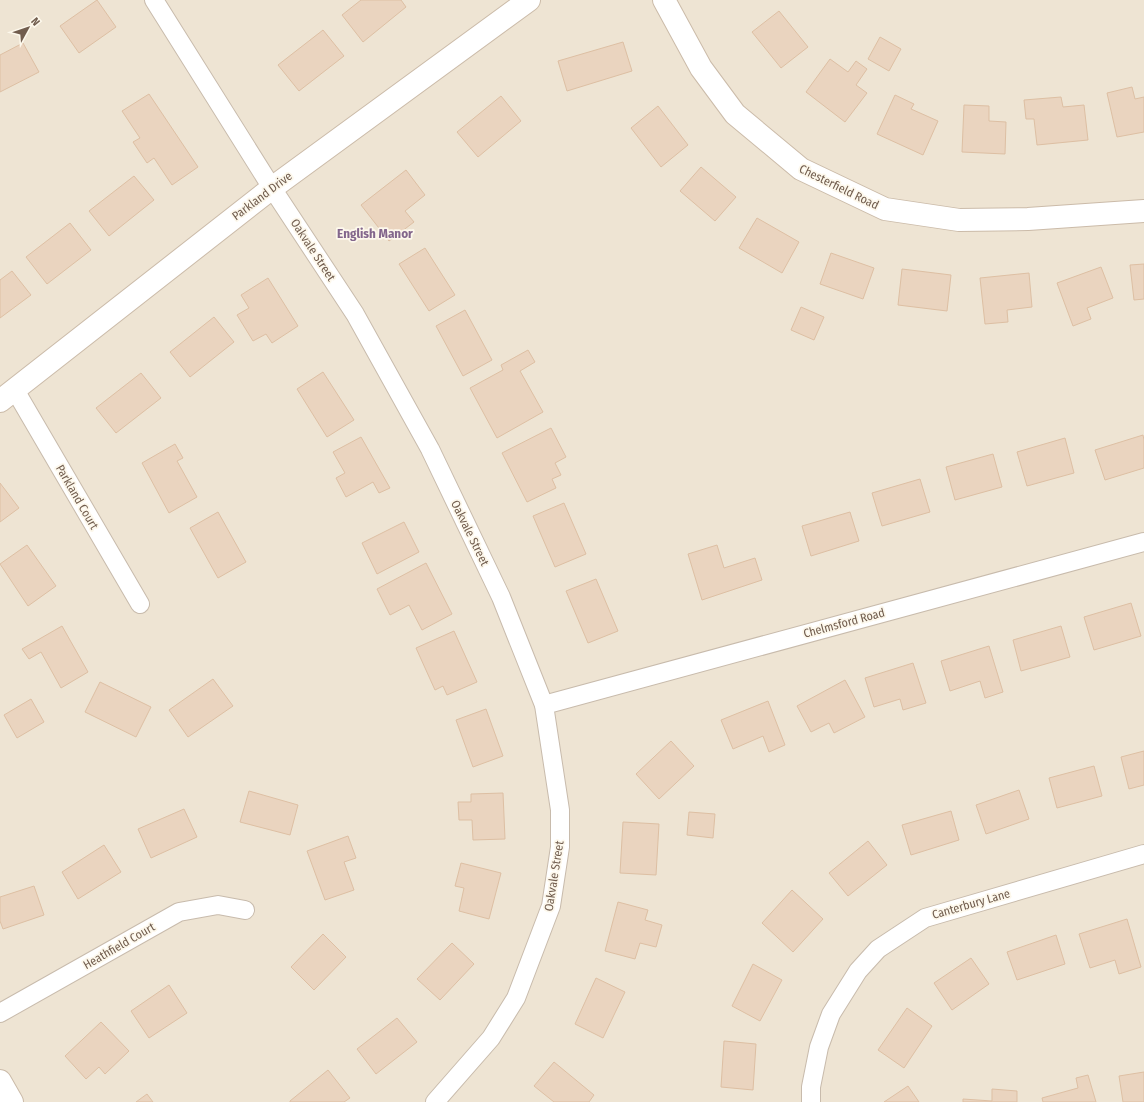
<svg xmlns="http://www.w3.org/2000/svg" width="1144" height="1102" viewBox="0 0 1144 1102" font-family="'Fira Sans Condensed',sans-serif">
  <style>
    .residential { fill: #eee4d3 }
    .building { fill: #ead4bf; stroke: #ddbfa3 }
    .lines { fill: none; stroke-linecap: round; stroke-linejoin: round }
    .street-casing { stroke: #c8bbac; stroke-width: 20 }
    .secondary-casing { stroke: #cbbba9; stroke-width: 24 }
    .street { stroke: #fff; stroke-width: 18 }
    .secondary { stroke: #fff; stroke-width: 22 }
    .labels { text-anchor: middle; stroke-width: 3.5; stroke-linejoin: round; paint-order: stroke }
    .street-label { font-size: 12px; fill: #715d4e; stroke: #fdf8ec }
    .neighbourhood-label { font-size: 13px; font-weight: bold; fill: #83668c; stroke: #fdf8ec }
  </style>
  <rect width="100%" height="100%" fill="#faf4e6"/>
  <rect class="residential" x="0" y="0" width="1144" height="1102"/>
  <g class="building">
    <path d="M97,0L116,27L79,53L60,26Z"/>
    <path d="M361,0H401L406,7L363,42L342,15Z"/>
    <path d="M779,11L808,47L781,68L752,32Z"/>
    <path d="M323,30L344,56L299,91L278,65Z"/>
    <path d="M880,37L901,49L889,71L868,59Z"/>
    <path d="M623,42L632,71L567,91L558,61Z"/>
    <path d="M23,43L39,72L0,92V55Z"/>
    <path d="M830,59L848,72L856,61L867,69L856,85L867,93L845,122L806,92Z"/>
    <path d="M1132,87L1135,99L1144,97V132L1117,137L1107,93Z"/>
    <path d="M149,94L198,167L172,185L154,158L147,163L133,142L140,138L122,111Z"/>
    <path d="M895,95L914,104L911,109L938,121L923,155L877,134Z"/>
    <path d="M501,96L521,121L478,157L457,132Z"/>
    <path d="M1061,97L1063,107L1084,105L1088,140L1037,145L1034,119H1026L1024,100Z"/>
    <path d="M964,105L989,106V121L1006,122L1005,154L962,152Z"/>
    <path d="M658,106L688,145L661,167L631,128Z"/>
    <path d="M701,167L736,197L715,221L680,191Z"/>
    <path d="M406,170L425,195L405,211L414,222L389,241L361,205Z"/>
    <path d="M134,176L154,200L109,236L89,211Z"/>
    <path d="M757,218L799,242L782,273L739,248Z"/>
    <path d="M70,223L91,250L47,284L26,257Z"/>
    <path d="M425,248L455,295L429,311L399,264Z"/>
    <path d="M831,253L874,268L863,299L820,284Z"/>
    <path d="M1144,264V299L1134,300L1130,265Z"/>
    <path d="M1101,267L1113,298L1087,308L1091,319L1073,326L1057,283Z"/>
    <path d="M902,269L951,275L947,311L898,305Z"/>
    <path d="M12,271L31,295L0,318V280Z"/>
    <path d="M1029,273L1032,307L1007,310L1008,322L985,324L980,278Z"/>
    <path d="M268,278L298,326L272,343L266,334L253,341L237,315L249,308L241,295Z"/>
    <path d="M801,307L824,317L814,340L791,330Z"/>
    <path d="M465,310L492,360L463,376L436,326Z"/>
    <path d="M214,317L234,342L190,377L170,352Z"/>
    <path d="M528,350L535,362L520,371L543,412L497,438L470,388L503,370L501,365Z"/>
    <path d="M323,372L354,420L327,437L297,389Z"/>
    <path d="M141,373L161,398L116,433L96,408Z"/>
    <path d="M551,428L566,457L555,463L561,475L552,479L556,488L527,502L502,453Z"/>
    <path d="M1143,435L1144,440V468L1105,480L1095,450Z"/>
    <path d="M361,437L390,488L379,493L373,482L346,497L336,478L345,473L333,452Z"/>
    <path d="M1065,438L1074,473L1027,486L1017,452Z"/>
    <path d="M175,444L183,458L177,461L197,497L169,513L142,463Z"/>
    <path d="M993,454L1002,487L955,500L946,467Z"/>
    <path d="M920,479L930,512L882,526L872,493Z"/>
    <path d="M0,483L19,508L0,522Z"/>
    <path d="M564,503L586,554L555,567L533,516Z"/>
    <path d="M218,512L246,562L218,578L190,528Z"/>
    <path d="M850,512L859,541L811,556L802,526Z"/>
    <path d="M404,522L419,552L377,574L362,543Z"/>
    <path d="M27,545L56,586L28,606L0,564Z"/>
    <path d="M717,545L724,568L755,558L762,580L702,600L688,554Z"/>
    <path d="M426,563L452,614L422,630L409,605L390,615L377,589Z"/>
    <path d="M596,579L618,631L588,643L566,591Z"/>
    <path d="M1131,603L1141,636L1094,650L1084,617Z"/>
    <path d="M62,626L88,672L61,688L41,652L29,659L22,649Z"/>
    <path d="M1061,626L1070,657L1021,671L1013,640Z"/>
    <path d="M454,631L477,682L447,695L443,686L435,690L416,648Z"/>
    <path d="M989,646L1003,692L985,698L980,681L950,691L941,661Z"/>
    <path d="M913,663L926,703L903,710L900,699L874,707L865,678Z"/>
    <path d="M213,679L233,706L188,737L169,710Z"/>
    <path d="M845,680L865,717L834,733L829,723L811,732L797,706Z"/>
    <path d="M100,682L151,707L136,737L85,712Z"/>
    <path d="M31,699L44,722L17,738L4,715Z"/>
    <path d="M768,701L785,745L769,752L763,736L733,749L721,720Z"/>
    <path d="M486,709L503,756L473,767L456,720Z"/>
    <path d="M671,741L694,766L659,799L636,774Z"/>
    <path d="M1144,751V785L1129,789L1121,757Z"/>
    <path d="M1094,766L1102,796L1057,808L1049,778Z"/>
    <path d="M1019,790L1029,819L986,834L976,805Z"/>
    <path d="M249,791L298,805L290,835L240,822Z"/>
    <path d="M503,793L505,839L473,840L472,820H459L458,802H471V794Z"/>
    <path d="M184,809L197,837L151,858L138,829Z"/>
    <path d="M951,811L959,840L911,855L902,825Z"/>
    <path d="M689,812L715,814L713,838L687,835Z"/>
    <path d="M623,822L659,824L656,875L620,873Z"/>
    <path d="M348,836L356,858L344,862L354,890L325,900L307,851Z"/>
    <path d="M868,841L887,865L848,896L829,873Z"/>
    <path d="M104,845L121,872L78,899L62,872Z"/>
    <path d="M461,863L501,873L489,919L459,911L464,888L455,886Z"/>
    <path d="M34,886L44,915L3,929L0,921V897Z"/>
    <path d="M792,890L823,919L793,952L762,923Z"/>
    <path d="M618,902L648,910L645,920L662,925L656,947L640,943L635,959L605,951Z"/>
    <path d="M1127,919L1141,967L1119,974L1115,960L1090,968L1079,934Z"/>
    <path d="M323,934L346,957L314,990L291,967Z"/>
    <path d="M1056,935L1065,964L1017,980L1007,952Z"/>
    <path d="M452,943L474,964L440,1000L417,979Z"/>
    <path d="M971,958L989,984L952,1010L934,983Z"/>
    <path d="M753,964L782,980L760,1021L732,1006Z"/>
    <path d="M596,978L625,992L603,1038L575,1024Z"/>
    <path d="M169,985L187,1013L149,1038L131,1011Z"/>
    <path d="M907,1008L932,1026L904,1068L878,1050Z"/>
    <path d="M397,1018L417,1042L376,1074L357,1049Z"/>
    <path d="M101,1022L129,1051L105,1074L99,1067L86,1079L65,1056Z"/>
    <path d="M724,1041L756,1044L753,1090L721,1087Z"/>
    <path d="M554,1062L594,1095L589,1102H554L534,1086Z"/>
    <path d="M328,1070L350,1098L344,1102H290V1101Z"/>
    <path d="M1144,1072V1102H1123L1119,1076Z"/>
    <path d="M1088,1075L1096,1102H1043L1042,1098L1078,1088L1076,1078Z"/>
    <path d="M908,1086L919,1102H884Z"/>
    <path d="M992,1089L1017,1091V1102H963V1099L992,1101Z"/>
    <path d="M147,1094L153,1102H136Z"/>
  </g>
  <g class="lines">
    <g class="street-casing">
      <g id="street">
        <path d="M154,0L272,188L355,314L430,449L501,597L544,705L560,810V847L551,906L516,998L491,1038L435,1102"/>
        <path d="M15,390L140,604"/>
        <path d="M544,705L1144,542"/>
        <path d="M0,1013L179,912L218,905L245,910"/>
        <path d="M811,1102V1087L819,1047L831,1014L858,971L878,949L925,918L1144,854"/>
      </g>
    </g>
    <g class="secondary-casing">
      <g id="secondary">
        <path d="M664,0L701,68L735,114L801,169L885,209L959,220L1028,219L1144,211"/>
        <path d="M0,401L272,188L529,0"/>
        <path d="M0,1081L12,1102"/>
      </g>
    </g>
    <use href="#street" class="street"/>
    <use href="#secondary" class="secondary"/>
  </g>
  <g class="labels">
    <g class="street-label">
      <text transform="translate(839 187) rotate(26)" y="4">Chesterfield Road</text>
      <text transform="translate(262 196) rotate(-37)" y="4">Parkland Drive</text>
      <text transform="translate(313 250) rotate(57)" y="4">Oakvale Street</text>
      <text transform="translate(77 497) rotate(60)" y="4">Parkland Court</text>
      <text transform="translate(470 533) rotate(64)" y="4">Oakvale Street</text>
      <text transform="translate(844 623) rotate(-15)" y="4">Chelmsford Road</text>
      <text transform="translate(554 876) rotate(-81)" y="4">Oakvale Street</text>
      <text transform="translate(971 904) rotate(-16)" y="4">Canterbury Lane</text>
      <text transform="translate(119 946) rotate(-30)" y="4">Heathfield Court</text>
    </g>
    <g class="neighbourhood-label">
      <text x="375" y="238">English Manor</text>
    </g>
  </g>
  <g transform="translate(28 28) rotate(50)" stroke="#fdf8ec" stroke-width="3" paint-order="stroke">
  <path d="M0-3L7 15L0 10L-7 15Z" fill="#715d4e"/>
  <text y="-6" font-size="11" font-weight="bold" text-anchor="middle" fill="#715d4e">N</text>
  </g>
</svg>
